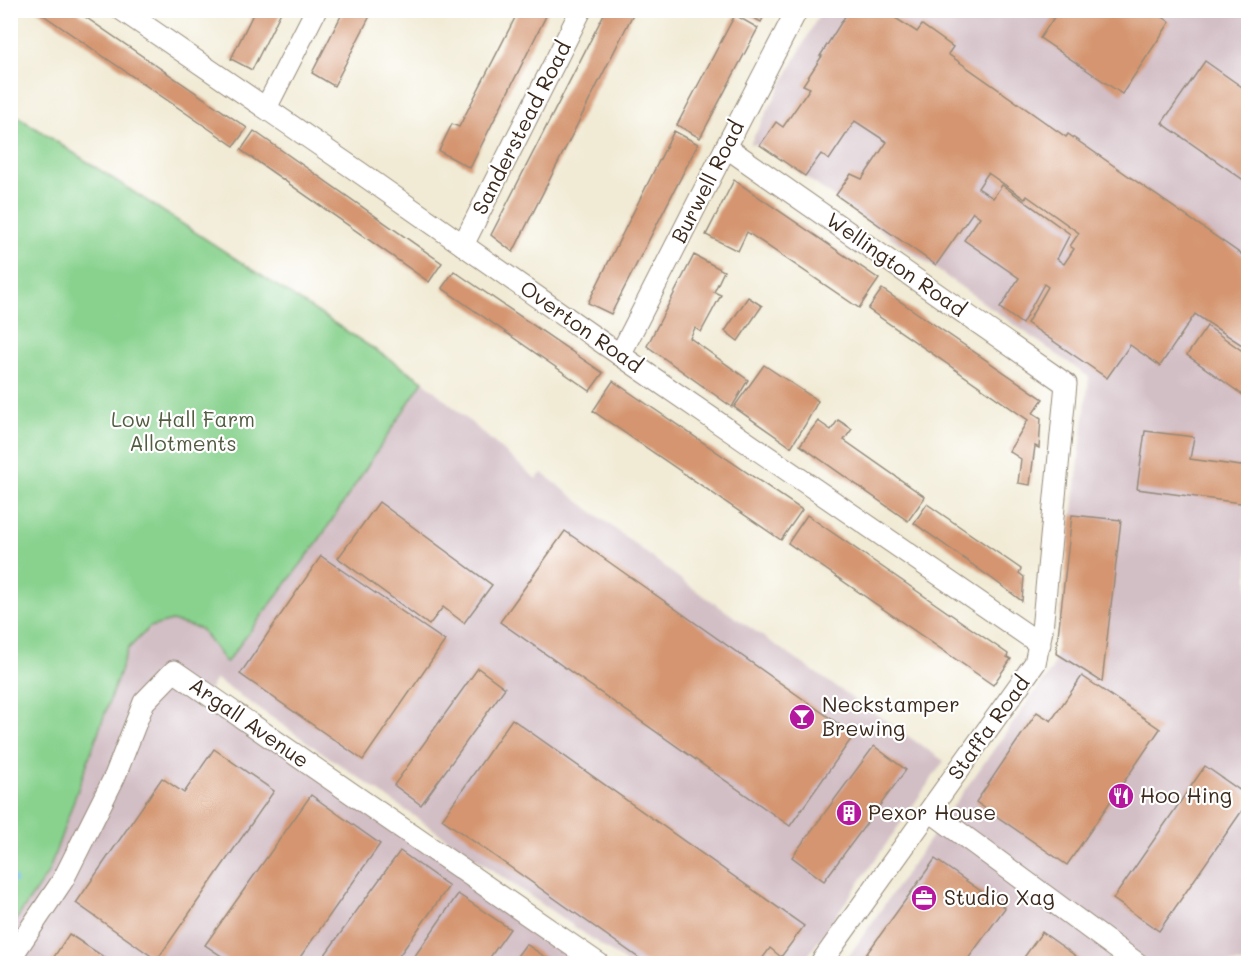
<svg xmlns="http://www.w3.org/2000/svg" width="1259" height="974" viewBox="0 0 1259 974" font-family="Mali,sans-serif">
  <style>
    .industrial { fill: #d2bec5 }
    .green { fill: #88d28e; stroke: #627e56; stroke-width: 1.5 }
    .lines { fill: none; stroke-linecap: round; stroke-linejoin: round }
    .stream { stroke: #6db8e6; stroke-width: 6 }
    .building { fill: #d4956f; fill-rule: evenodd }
    .street-casing { stroke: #968a7a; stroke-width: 23 }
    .street { stroke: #fff; stroke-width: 21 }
    .labels { text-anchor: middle; stroke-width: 4.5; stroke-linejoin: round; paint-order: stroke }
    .street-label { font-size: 21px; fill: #3b2a1e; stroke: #fff }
    .park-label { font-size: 21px; fill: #525c40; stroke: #fff }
    .poi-label { font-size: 21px; fill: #3b2a1e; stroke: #fff; text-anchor: start }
  </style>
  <rect width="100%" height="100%" fill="#fff"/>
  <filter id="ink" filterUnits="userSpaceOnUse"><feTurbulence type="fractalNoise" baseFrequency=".0167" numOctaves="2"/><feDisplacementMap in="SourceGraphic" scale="12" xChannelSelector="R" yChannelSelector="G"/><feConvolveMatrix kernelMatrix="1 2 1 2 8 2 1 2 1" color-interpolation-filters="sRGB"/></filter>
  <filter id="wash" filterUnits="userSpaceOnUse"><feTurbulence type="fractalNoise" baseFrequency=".008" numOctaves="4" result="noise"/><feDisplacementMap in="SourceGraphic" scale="24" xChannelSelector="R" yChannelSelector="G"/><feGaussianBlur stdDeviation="1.35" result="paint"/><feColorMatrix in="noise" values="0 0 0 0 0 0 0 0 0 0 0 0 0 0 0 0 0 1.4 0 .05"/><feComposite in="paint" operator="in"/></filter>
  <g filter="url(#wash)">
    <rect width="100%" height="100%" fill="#f1ebd5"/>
    <g class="industrial">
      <path d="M821,11H1248V963H844L943,820L1052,669L1056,653L1089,377L760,145L750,144Z"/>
      <path d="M423,381L536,479L542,473L688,585L944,761L803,963H627L216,679L207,693L599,963L11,964V927L48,873L128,649L150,627L172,621L201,629L226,663L317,543Z"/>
    </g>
    <path class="green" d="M11,112L423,381L317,543L226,663L201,629L172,621L150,627L128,649L48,873L11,927Z"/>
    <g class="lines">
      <path class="stream" d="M10,877L14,880"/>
    </g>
    <g id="blocks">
      <g class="building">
        <path d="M36,10H75L247,128L234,146Z"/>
        <path d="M255,10H282L252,70L231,59Z"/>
        <path d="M344,10H373L334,86L312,73Z"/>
        <path d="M519,10H549L470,168L439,151L452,124L459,127Z"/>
        <path d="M606,10H635L513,252L491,235Z"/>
        <path d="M739,10H767L761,22Z"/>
        <path d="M849,10H883L917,32L922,25L953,47L948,54L1066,137L1068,134L1248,259V349L1195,314L1160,366L1130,345L1107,378L1027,323L1048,287L1044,284L1022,324L1000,308L1019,278L964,240L980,217L973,212L936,265L836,195L851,174L862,179L887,142L855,121L829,160L821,154L805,176L760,145L776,122L783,127L810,88L803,85L822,56H820ZM988,173L1025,199L1027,196L1079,233L1070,246L1074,249L1064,264L1057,259L1070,234L1002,185L993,198L978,188Z"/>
        <path d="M1059,10H1152L1170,22L1122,94L1040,38Z"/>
        <path d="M735,15L758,28L700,138L677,125Z"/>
        <path d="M1205,61L1242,87L1248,77V183L1162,123Z"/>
        <path d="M254,131L442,263L429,282L241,150Z"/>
        <path d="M674,131L698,144L611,314L588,303Z"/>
        <path d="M734,180L879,279L859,308L747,232L738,251L706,235Z"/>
        <path d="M694,255L724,271L714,292L721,295L701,332L695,328L690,338L748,380L732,407L647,346Z"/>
        <path d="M454,271L603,373L590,391L442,288Z"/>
        <path d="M882,289L1043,399L1033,413L1041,418L1039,448L1035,446L1030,485L1018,483L1021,459L1009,451L1028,420L868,309Z"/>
        <path d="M748,297L762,306L738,341L725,331Z"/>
        <path d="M1207,326L1248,355V396L1247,398L1187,355Z"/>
        <path d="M764,365L818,401L805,425L791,447L734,407Z"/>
        <path d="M613,381L802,510L781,540L593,411Z"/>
        <path d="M838,420L852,429L844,440L925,497L908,521L800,445L818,421L831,430Z"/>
        <path d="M1145,431L1194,437L1190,459L1248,467V504L1137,489Z"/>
        <path d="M379,502L492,585L464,623L443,607L429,625L338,558Z"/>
        <path d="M927,504L1021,569L1019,573L1024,577L1022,601L994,580L914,523Z"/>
        <path d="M807,515L1008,654L1007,657L1011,659L993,685L788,543Z"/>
        <path d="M1072,515L1121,520L1102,682L1056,653Z"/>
        <path d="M565,531L854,735L790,826L500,622Z"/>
        <path d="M321,556L445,641L363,760L240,674Z"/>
        <path d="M478,668L505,688L421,805L394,785Z"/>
        <path d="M1082,676L1160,729L1067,865L976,802L1037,712L1051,721Z"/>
        <path d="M512,719L804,926L781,957L770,948L759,963H646L442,819Z"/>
        <path d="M874,746L906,770L824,881L792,857Z"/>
        <path d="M214,749L274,791L157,960L76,903L162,778L184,793Z"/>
        <path d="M1205,766L1248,796V802L1159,931L1113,899Z"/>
        <path d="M311,795L380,844L296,963H232L205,945Z"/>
        <path d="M400,851L449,886L394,963H319Z"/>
        <path d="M935,859L1005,908L965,963H860Z"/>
        <path d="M458,894L510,929L486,963H410Z"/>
        <path d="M1042,932L1080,959L1086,963H1020Z"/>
        <path d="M69,934L113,963H50Z"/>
        <path d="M526,944L554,963H512Z"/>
      </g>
    </g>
  </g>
  <g filter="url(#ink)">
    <use href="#blocks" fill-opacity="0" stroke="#968a7a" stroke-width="1.5"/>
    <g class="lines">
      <g class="street-casing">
        <g id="street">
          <path d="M122,10L359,172L620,355L1040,644"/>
          <path d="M266,108L316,10"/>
          <path d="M726,147L1066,384L1042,630L1035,663L820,964"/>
          <path d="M463,245L581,10"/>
          <path d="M620,355L726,147L797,10"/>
          <path d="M930,811L1138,964"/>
          <path d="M10,959L63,880L115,776L144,702L174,671L599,964"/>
        </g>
      </g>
      <use href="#street" class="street"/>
    </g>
  </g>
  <defs>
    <g id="bar-disc" transform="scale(1.35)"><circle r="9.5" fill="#b5179e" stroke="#fff"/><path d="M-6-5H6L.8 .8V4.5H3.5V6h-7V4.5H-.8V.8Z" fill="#fff"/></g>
    <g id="restaurant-disc" transform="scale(1.35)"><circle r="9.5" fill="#b5179e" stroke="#fff"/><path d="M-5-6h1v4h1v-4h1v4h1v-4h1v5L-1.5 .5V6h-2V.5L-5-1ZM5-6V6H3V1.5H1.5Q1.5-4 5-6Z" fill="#fff"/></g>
    <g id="building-disc" transform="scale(1.35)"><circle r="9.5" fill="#b5179e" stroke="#fff"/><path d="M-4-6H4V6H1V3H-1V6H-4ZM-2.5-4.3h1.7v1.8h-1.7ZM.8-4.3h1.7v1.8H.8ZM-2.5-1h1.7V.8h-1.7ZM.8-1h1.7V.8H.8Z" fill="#fff"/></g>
    <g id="office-disc" transform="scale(1.35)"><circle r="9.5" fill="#b5179e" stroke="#fff"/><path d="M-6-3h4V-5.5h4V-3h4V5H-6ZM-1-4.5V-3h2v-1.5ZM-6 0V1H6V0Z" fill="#fff"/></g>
  </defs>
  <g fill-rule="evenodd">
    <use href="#bar-disc" x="802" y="717"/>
    <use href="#restaurant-disc" x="1121" y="796"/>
    <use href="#building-disc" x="849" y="813"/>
    <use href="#office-disc" x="924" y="898"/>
  </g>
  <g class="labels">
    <g class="street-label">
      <text transform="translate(522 128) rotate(-63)" y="7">Sanderstead Road</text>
      <text transform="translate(708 182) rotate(-63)" y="7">Burwell Road</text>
      <text transform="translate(896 265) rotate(35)" y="7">Wellington Road</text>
      <text transform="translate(581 327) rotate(35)" y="7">Overton Road</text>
      <text transform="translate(249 723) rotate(35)" y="7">Argall Avenue</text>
      <text transform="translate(989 728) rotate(-54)" y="7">Staffa Road</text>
    </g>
    <g class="park-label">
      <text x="183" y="427">Low Hall Farm<tspan x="183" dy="24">Allotments</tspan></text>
    </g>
    <g class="poi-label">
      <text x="822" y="712">Neckstamper<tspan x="822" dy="24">Brewing</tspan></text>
      <text x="1140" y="803">Hoo Hing</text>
      <text x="868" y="820">Pexor House</text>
      <text x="944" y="905">Studio Xag</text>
    </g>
  </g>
  <rect width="1259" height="974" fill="none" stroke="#fff" stroke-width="36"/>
</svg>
